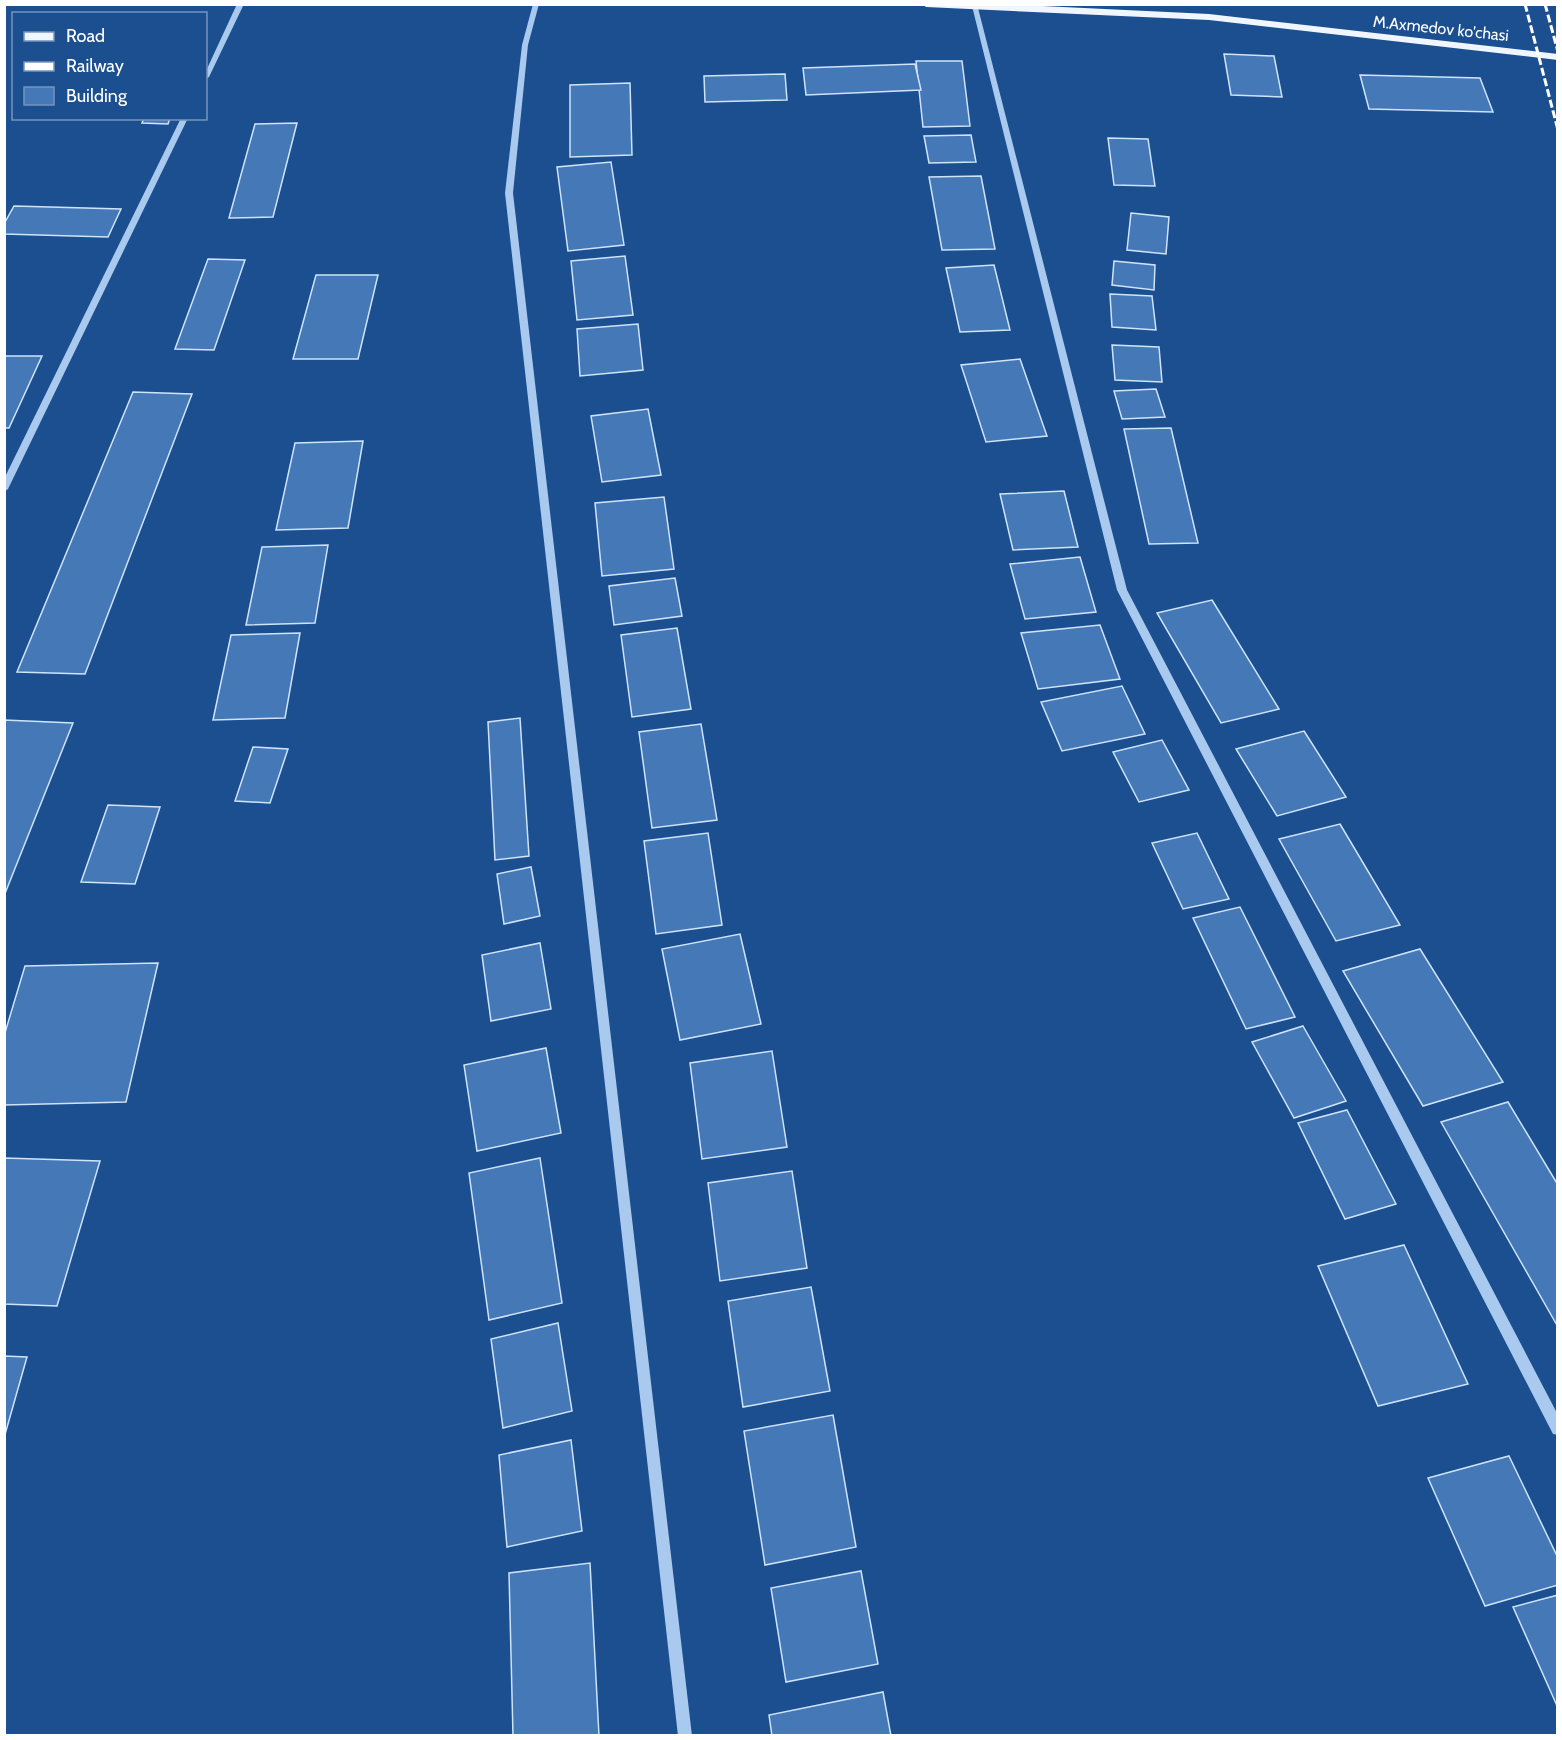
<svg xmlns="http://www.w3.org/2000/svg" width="1562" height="1740" viewBox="0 0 1562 1740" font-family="Cabin,sans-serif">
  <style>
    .building { fill: #4478b7; stroke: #cfe3fa; stroke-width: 1.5 }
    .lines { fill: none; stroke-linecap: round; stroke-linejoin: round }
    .minor { fill: #a9c9ee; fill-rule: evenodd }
    .major { fill: #f0f6ff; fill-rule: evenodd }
    .rail { stroke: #fff; stroke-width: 3; stroke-dasharray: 8 3; stroke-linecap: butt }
    .labels { text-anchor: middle; stroke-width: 4.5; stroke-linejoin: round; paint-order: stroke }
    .far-street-label { font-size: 16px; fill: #fff; stroke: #1b4f8f }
  </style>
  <rect width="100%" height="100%" fill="#1b4f8f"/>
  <g class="building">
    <path d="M1224,54L1274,56L1282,97L1231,95Z"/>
    <path d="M916,61H962L970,126L923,127Z"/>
    <path d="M915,64L921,90L806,95L803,68Z"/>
    <path d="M785,74L787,100L705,102L704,76Z"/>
    <path d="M1360,75L1480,78L1493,112L1369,109Z"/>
    <path d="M630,83L632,155L570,157V85Z"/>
    <path d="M144,118H170L168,124L142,123Z"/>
    <path d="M297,123L273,217L229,218L255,124Z"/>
    <path d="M971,135L976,162L929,163L924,136Z"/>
    <path d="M1108,138L1148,139L1155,186L1114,185Z"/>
    <path d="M611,162L624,245L568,251L557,167Z"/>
    <path d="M981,176L995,249L942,250L929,177Z"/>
    <path d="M14,206L121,209L108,237L4,234V224Z"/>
    <path d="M1131,213L1169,217L1166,254L1127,250Z"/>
    <path d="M625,256L633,315L577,320L571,261Z"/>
    <path d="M208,259L245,260L214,350L175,349Z"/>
    <path d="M1114,261L1155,265L1154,290L1112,285Z"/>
    <path d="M994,265L1010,330L960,332L946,268Z"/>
    <path d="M316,275H378L358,359H293Z"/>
    <path d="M1110,294L1152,296L1156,330L1112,327Z"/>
    <path d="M638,324L643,370L580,376L577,329Z"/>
    <path d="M1112,345L1159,347L1162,382L1115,380Z"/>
    <path d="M4,356H42L9,428H4Z"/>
    <path d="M1020,359L1047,436L986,442L961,365Z"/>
    <path d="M1156,389L1165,417L1122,419L1114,391Z"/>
    <path d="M133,392L192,394L85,674L17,672Z"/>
    <path d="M648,409L661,475L602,482L591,416Z"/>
    <path d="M1171,428L1198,543L1149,544L1124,429Z"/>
    <path d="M363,441L348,528L276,530L295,443Z"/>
    <path d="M1064,491L1078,547L1013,550L1000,494Z"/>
    <path d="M664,497L674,569L602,576L595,503Z"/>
    <path d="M328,545L315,623L246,625L262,547Z"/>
    <path d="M1080,557L1096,612L1025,619L1010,564Z"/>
    <path d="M675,578L682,616L614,625L609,586Z"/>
    <path d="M1212,600L1279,709L1221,723L1157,613Z"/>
    <path d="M1100,625L1120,679L1038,689L1021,633Z"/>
    <path d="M677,628L691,709L632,717L621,635Z"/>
    <path d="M300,633L285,718L213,720L231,635Z"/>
    <path d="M1122,686L1145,734L1062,751L1041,702Z"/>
    <path d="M520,718L529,856L495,860L488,722Z"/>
    <path d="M4,720L73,723L4,896Z"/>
    <path d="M701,724L717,820L652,828L639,732Z"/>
    <path d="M1304,731L1346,797L1277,816L1236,749Z"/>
    <path d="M1162,740L1189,790L1139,802L1113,752Z"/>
    <path d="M253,747L288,749L270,803L235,801Z"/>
    <path d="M108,805L160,807L135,884L81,882Z"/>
    <path d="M1340,824L1400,925L1336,941L1279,839Z"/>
    <path d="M708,833L722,925L656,934L644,841Z"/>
    <path d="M1197,833L1229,899L1183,909L1152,843Z"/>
    <path d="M531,867L540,916L504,924L497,874Z"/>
    <path d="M1240,907L1295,1017L1246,1029L1193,918Z"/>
    <path d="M740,934L761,1024L680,1040L662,949Z"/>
    <path d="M540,943L551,1009L491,1021L482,955Z"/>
    <path d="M1420,949L1503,1082L1423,1106L1343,971Z"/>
    <path d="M158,963L126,1102L4,1105V1036L25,966Z"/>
    <path d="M1303,1026L1346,1101L1294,1118L1252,1042Z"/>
    <path d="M546,1048L561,1133L477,1151L464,1065Z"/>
    <path d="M772,1051L787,1147L702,1159L690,1063Z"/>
    <path d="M1508,1102L1558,1185V1327L1441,1122Z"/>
    <path d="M1347,1110L1396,1204L1345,1219L1298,1123Z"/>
    <path d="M4,1158L100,1161L57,1306L4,1304Z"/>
    <path d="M540,1158L562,1303L489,1320L469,1173Z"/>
    <path d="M792,1171L807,1268L720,1281L708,1183Z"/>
    <path d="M1404,1245L1468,1384L1378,1406L1318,1266Z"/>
    <path d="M811,1287L830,1391L743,1407L728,1301Z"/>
    <path d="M558,1323L572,1411L503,1428L491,1339Z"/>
    <path d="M4,1356L27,1357L4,1438Z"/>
    <path d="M833,1415L856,1547L765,1565L744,1431Z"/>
    <path d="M571,1440L582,1531L507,1547L499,1455Z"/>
    <path d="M1509,1456L1558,1558V1585L1485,1606L1428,1478Z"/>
    <path d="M590,1563L599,1736H513L509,1573Z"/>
    <path d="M861,1571L878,1664L786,1682L771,1588Z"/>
    <path d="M1558,1595V1708L1513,1607Z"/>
    <path d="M883,1692L891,1736H772L769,1715Z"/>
  </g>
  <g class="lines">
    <g class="minor">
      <path d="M237,4H244L209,77L206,79V71Z"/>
      <path d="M533,4H539L528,45L513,193L692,1736H678L505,193L522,45Z"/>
      <path d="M977,4L1127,590L1558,1415V1435L1553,1434L1117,590L972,6Z"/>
      <path d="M181,118H188L8,489L4,492V479Z"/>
    </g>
    <path class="major" d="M922,4H998L1209,14L1558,54V60L1209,20L926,7Z"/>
    <g class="rail">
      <path d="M1525,4L1558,130"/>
      <path d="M1545,4L1558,52"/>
    </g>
  </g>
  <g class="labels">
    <g class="far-street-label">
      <text transform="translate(1441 28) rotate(6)" y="6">M.Axmedov ko'chasi</text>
    </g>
  </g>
  <rect width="1562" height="1740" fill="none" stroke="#ffffff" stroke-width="12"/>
  <rect x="12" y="12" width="195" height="108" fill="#1b4f8f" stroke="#7695bc" stroke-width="1.5"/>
  <rect x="24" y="32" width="30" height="9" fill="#f0f6ff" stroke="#7695bc" stroke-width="1.5"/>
  <text x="66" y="42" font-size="18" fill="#ffffff">Road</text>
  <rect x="24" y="62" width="30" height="9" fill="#ffffff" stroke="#7695bc" stroke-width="1.5"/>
  <text x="66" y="72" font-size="18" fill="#ffffff">Railway</text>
  <rect x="24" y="87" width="30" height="18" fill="#4478b7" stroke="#7695bc" stroke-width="1.5"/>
  <text x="66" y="102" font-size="18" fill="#ffffff">Building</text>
</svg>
